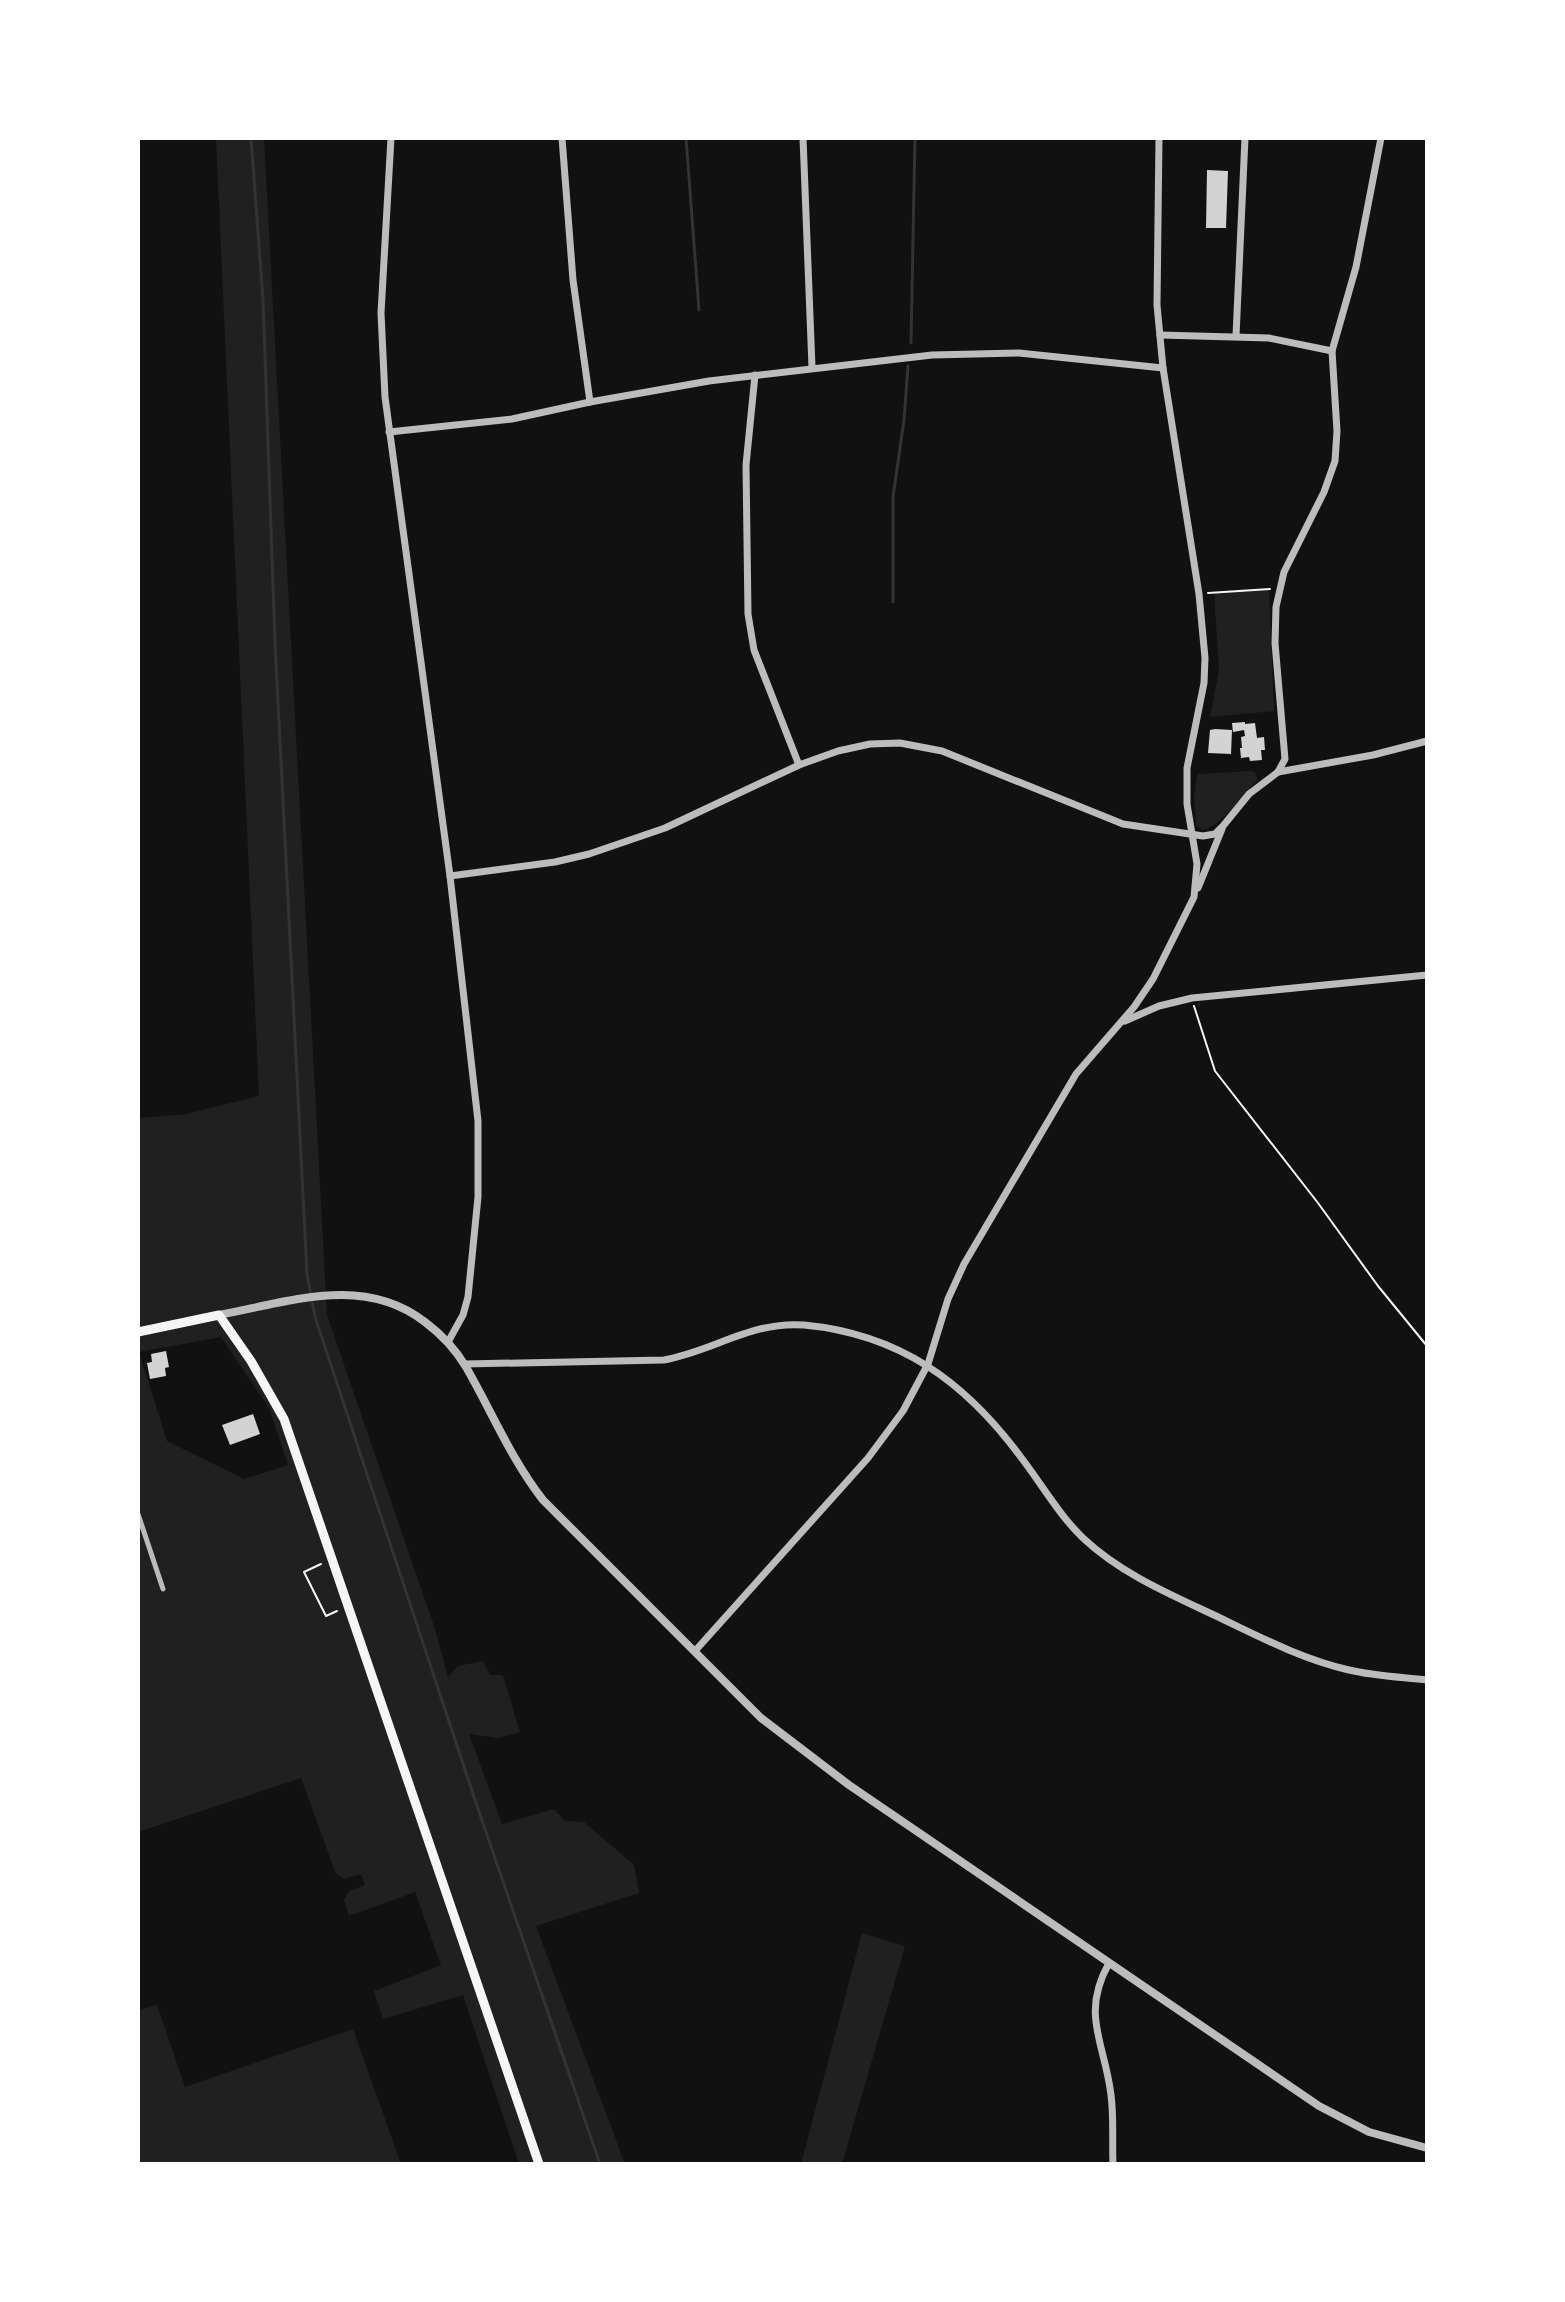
<svg xmlns="http://www.w3.org/2000/svg" width="1565" height="2302" viewBox="0 0 1565 2302" font-family="'Roboto Condensed',sans-serif">
  <style>
    .green { fill: #202020; fill-rule: evenodd }
    .lines { fill: none; stroke-linecap: round; stroke-linejoin: round }
    .stream { stroke: #333; stroke-width: 3 }
    .building { fill: #d3d3d3 }
    .path { stroke: #f5f5f5; stroke-width: 2 }
    .pedestrian { stroke: #bcbcbc; stroke-width: 5 }
    .minor { stroke: #bcbcbc; stroke-width: 7 }
    .tertiary { stroke: #bcbcbc; stroke-width: 8 }
    .secondary { stroke: #f5f5f5; stroke-width: 9 }
  </style>
  <rect width="100%" height="100%" fill="#111"/>
  <g class="green">
    <path d="M216,138H264L327,1315L435,1629L448,1677L458,1666L483,1661L490,1675H503L520,1732L498,1738L469,1734L502,1824L554,1809L565,1821L584,1822L634,1865L639,1893L536,1926L625,2164H519L463,1995L383,2019L374,1991L441,1965L415,1892L349,1916L344,1900L349,1891L365,1885L361,1874L344,1879L336,1874L301,1778L138,1832V1118L186,1114L259,1096ZM221,1337L269,1408L288,1465L244,1479L167,1441L139,1352Z"/>
    <path d="M1269,589L1274,711L1210,717L1219,670L1214,593Z"/>
    <path d="M1252,771L1256,773L1257,781C1243,794 1219,828 1203,830L1196,826L1194,797L1197,774Z"/>
    <path d="M862,1933L905,1946L842,2164H801Z"/>
    <path d="M157,2005L185,2087L353,2029L401,2164H138V2010Z"/>
  </g>
  <g class="lines">
    <g class="stream">
      <path d="M251,138L263,299L275,643L307,1274L315,1317L474,1797L600,2164"/>
      <path d="M686,138L699,310"/>
      <path d="M911,343L915,138"/>
      <path d="M893,602V497L904,420L908,366"/>
    </g>
  </g>
  <g class="building">
    <path d="M1207,170L1228,171L1226,228H1206Z"/>
    <path d="M1245,722V724L1255,723L1257,738L1264,737L1265,750H1261L1262,760L1250,761L1249,757L1241,758L1240,748H1242L1241,737L1245,736L1244,730L1233,732L1232,723Z"/>
    <path d="M1215,729L1232,730L1231,754L1208,753L1210,730Z"/>
    <path d="M166,1351L169,1367L165,1368L166,1376L150,1379L147,1363L152,1362L151,1354Z"/>
    <path d="M253,1414L260,1434L230,1445L222,1425Z"/>
  </g>
  <g class="lines">
    <g class="path">
      <path d="M1208,593L1270,589"/>
      <path d="M1194,1006L1215,1071L1318,1203L1378,1286L1427,1346"/>
      <path d="M321,1564L304,1572L326,1616L337,1611"/>
    </g>
    <path class="pedestrian" d="M138,1514L163,1589"/>
    <g class="minor">
      <path d="M391,138L381,313L385,397L450,876L478,1121V1197L468,1297L463,1315L448,1342"/>
      <path d="M562,138L573,280L590,402"/>
      <path d="M803,138L812,367"/>
      <path d="M1160,335L1269,338L1332,351"/>
      <path d="M1236,336L1245,138"/>
      <path d="M755,375L746,465L748,614L754,650L799,765"/>
      <path d="M389,432L512,419L590,402L709,381L932,355L1019,353L1163,368"/>
      <path d="M1278,772L1373,755L1427,741"/>
      <path d="M450,876L555,862L589,854L665,828L799,765L838,751L870,744L900,743L942,751L1123,824L1203,836L1215,834L1223,826L1249,794L1278,772L1285,759L1275,643L1276,607L1284,572L1324,492L1335,461L1337,431L1332,351L1356,267L1381,138"/>
      <path d="M1198,888L1222,829"/>
      <path d="M1125,1021L1159,1006L1192,998L1427,975"/>
      <path d="M465,1364L664,1360C714,1351 751,1321 804,1325C900,1334 965,1382 1020,1456C1041,1483 1059,1515 1083,1538C1120,1573 1169,1594 1214,1615C1258,1636 1301,1659 1349,1670C1374,1676 1401,1677 1427,1680"/>
      <path d="M695,1651L868,1458L903,1411L928,1364L948,1299L964,1264L1076,1074L1134,1007L1153,979L1194,897L1197,864L1187,804V768L1204,683L1205,658L1199,594L1163,368L1157,305L1159,138"/>
      <path d="M1109,1963C1080,2015 1105,2043 1111,2095C1114,2118 1112,2141 1113,2164"/>
    </g>
    <path class="tertiary" d="M219,1315C289,1302 363,1274 425,1322C441,1334 456,1350 466,1367C492,1412 511,1459 543,1500L761,1718L849,1785L1319,2106L1369,2132L1427,2148"/>
    <path class="secondary" d="M138,1332L219,1315L251,1361L284,1419L539,2164"/>
  </g>
  <rect width="1565" height="2302" fill="none" stroke="#ffffff" stroke-width="280"/>
</svg>
